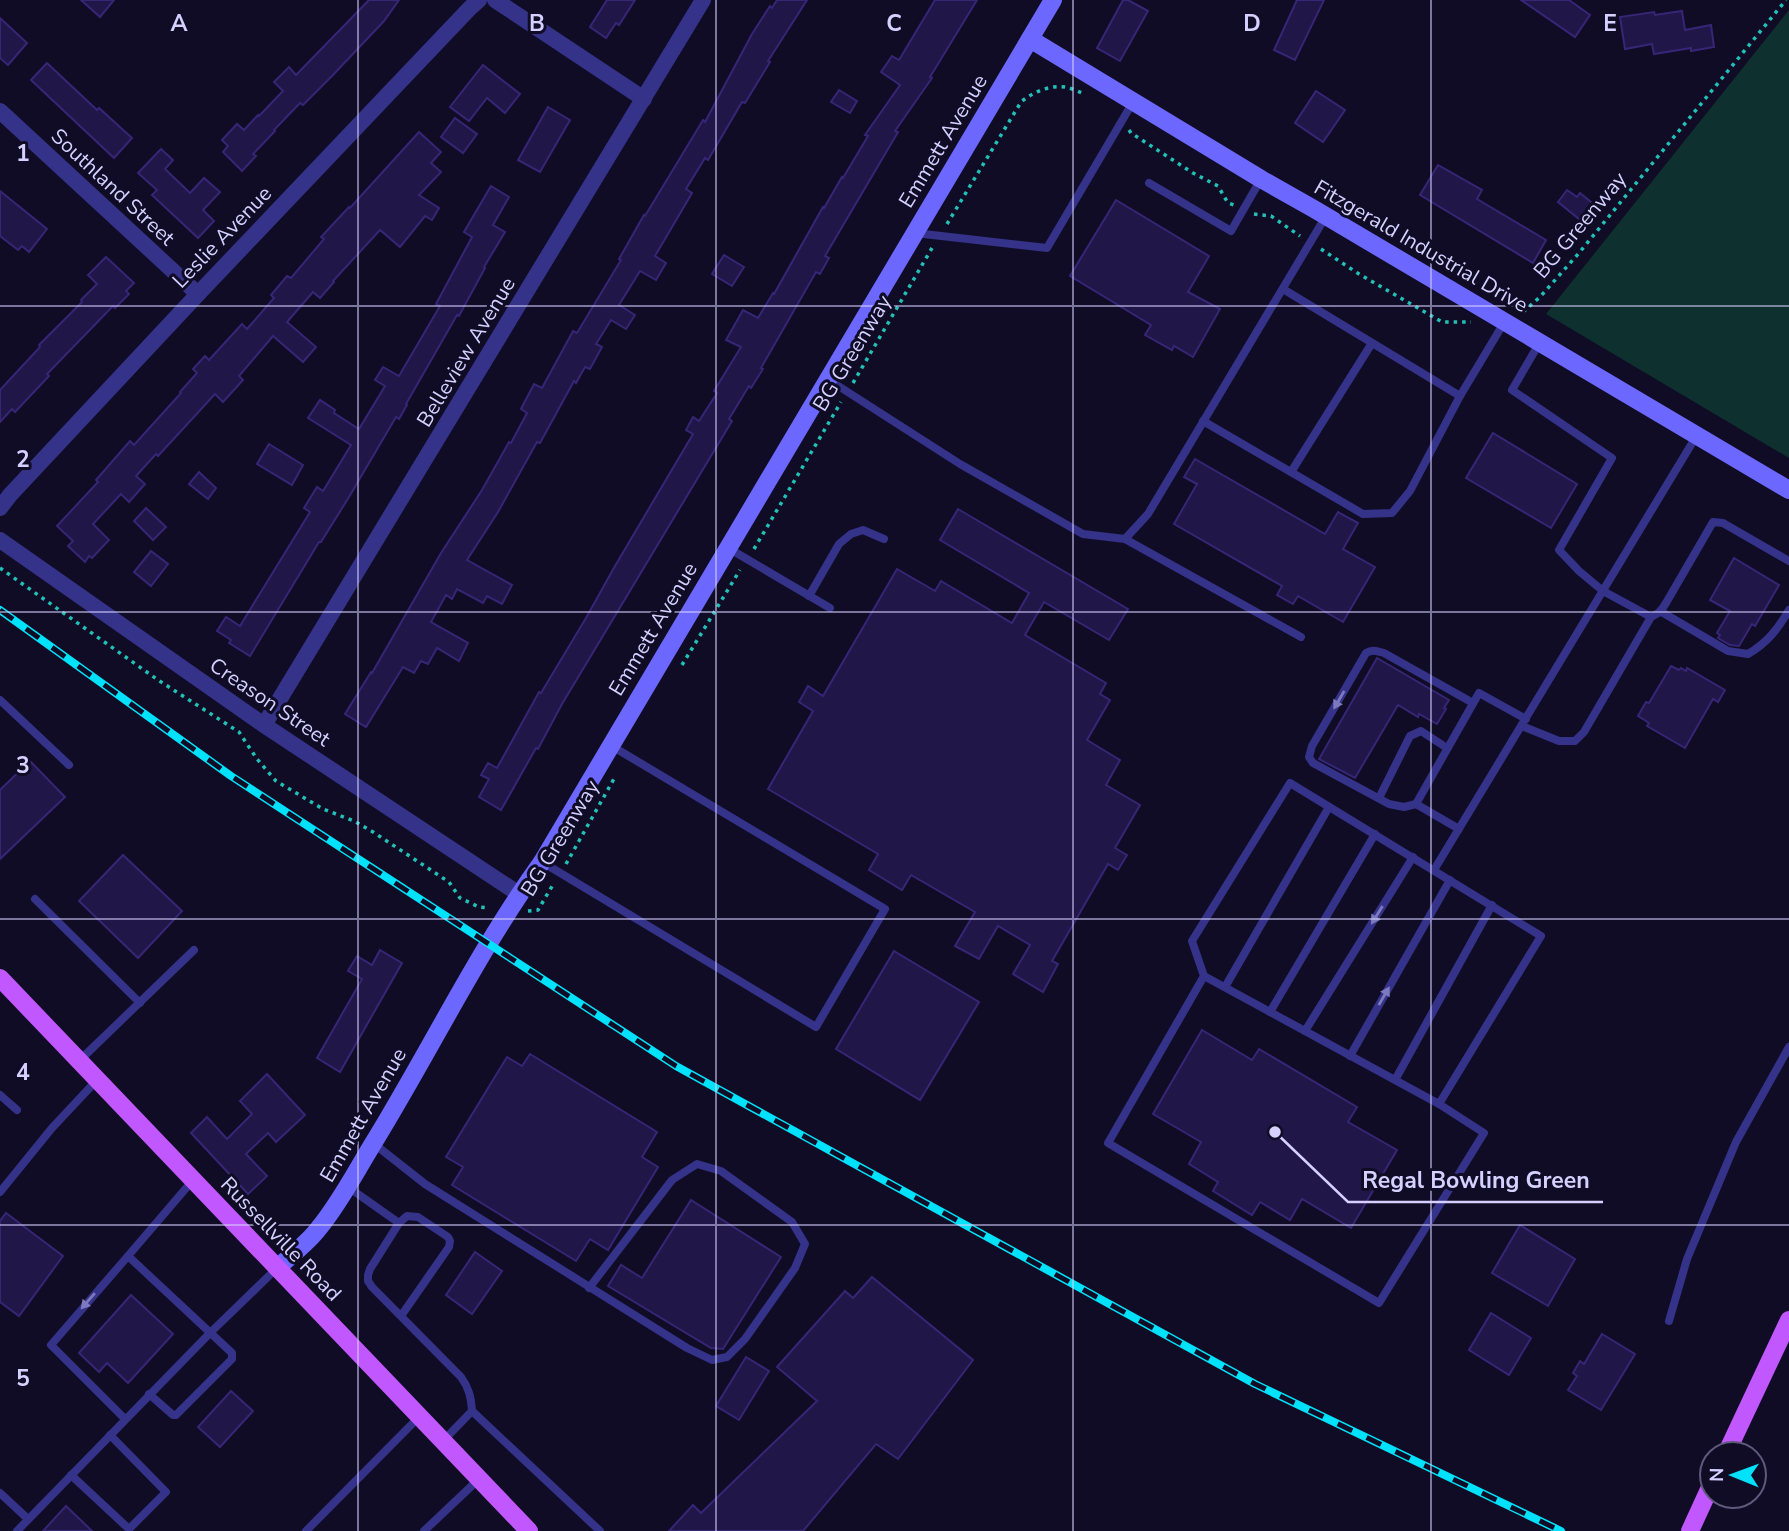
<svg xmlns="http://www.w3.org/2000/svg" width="1789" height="1531" viewBox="0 0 1789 1531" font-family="'Nunito Sans',sans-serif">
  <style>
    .green { fill: #0e302f }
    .building { fill: #201648; stroke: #362676; stroke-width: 2 }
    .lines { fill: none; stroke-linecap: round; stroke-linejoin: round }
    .path { stroke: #22c1b8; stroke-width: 3.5; stroke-dasharray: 3.5 5; stroke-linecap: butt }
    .lane { stroke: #353289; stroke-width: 8 }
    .street { stroke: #353289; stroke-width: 16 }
    .secondary { stroke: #6b67ff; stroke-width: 18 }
    .primary { stroke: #c057ff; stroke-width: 18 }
    .rail-casing { stroke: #00e2fb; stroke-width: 8 }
    .rail { stroke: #100c25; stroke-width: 5; stroke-dasharray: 16; stroke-linecap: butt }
    .oneway { fill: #7d79be }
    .grid { fill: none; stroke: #d5d0ff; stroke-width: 2; stroke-opacity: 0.55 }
    .labels { text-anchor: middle; stroke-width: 6; stroke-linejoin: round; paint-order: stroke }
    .street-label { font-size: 21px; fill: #d5d0ff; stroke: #100c25 }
    .grid-label { font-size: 23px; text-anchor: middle; font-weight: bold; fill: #d5d0ff; stroke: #100c25; stroke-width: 6; stroke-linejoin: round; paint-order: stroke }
    .leader { fill: none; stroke: #d5d0ff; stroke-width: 2.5 }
    .callout-dot { fill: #d5d0ff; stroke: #100c25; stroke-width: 2.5 }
    .callout-label { font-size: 23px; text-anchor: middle; font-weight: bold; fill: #d5d0ff; stroke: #100c25; stroke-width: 6; stroke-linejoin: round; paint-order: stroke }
  </style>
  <rect width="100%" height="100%" fill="#100c25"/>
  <path class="green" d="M1789,10V458L1546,314Z"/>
  <g class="building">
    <path d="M81,0H114L100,17Z"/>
    <path d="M369,0H399L384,21L332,76L303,105L300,103L274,130L275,131L253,154L256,156L242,171L223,152L228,146L222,140L237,124L244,130L258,115L259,116L283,91L274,82L289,67L296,75Z"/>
    <path d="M607,0H635L619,25L616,23L606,38L590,27Z"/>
    <path d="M777,0H807L768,61L770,62L745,103L742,102L708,160L705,158L686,189L692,193L655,256L666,263L656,280L640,271L619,305L635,315L626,329L611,320L596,344L602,347L590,369L585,367L576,383L574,381L540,443L537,442L498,512L467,560L512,585L502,604L487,596L483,603L457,589L452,599L446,595L431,622L468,643L459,661L437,648L428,664L421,661L414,673L403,667L366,727L345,714L371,672L372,673L441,553L482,490L509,442L511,443L527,413L521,409L534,384L542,388L573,331L577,333L621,260L619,259L644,215L645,216L703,120L705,122L752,34L770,6L772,8Z"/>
    <path d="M935,0H977L930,77L932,78L895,131L898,132L825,256L829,258L820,274L816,272L761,368L763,369L751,388L749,386L729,419L732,421L562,704L538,749L536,748L501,810L479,797L489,779L481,775L488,763L497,768L539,692L541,693L586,618L615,566L693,434L686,430L693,417L699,421L717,393L714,391L741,347L726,340L743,310L758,318L773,293L774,294L823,207L824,208L842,177L843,178L868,136L865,135L900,85L881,72L892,56L899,60Z"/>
    <path d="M1123,0H1128L1148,11L1120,61L1097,48Z"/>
    <path d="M1297,0H1324L1295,60L1274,50Z"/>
    <path d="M1521,0H1569L1590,15L1575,37Z"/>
    <path d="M1682,11L1685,30L1711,25L1714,47L1691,51V48L1654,54L1652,44L1625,49L1620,17L1654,12L1655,15Z"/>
    <path d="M0,18L27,43L8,65L0,58Z"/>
    <path d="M47,63L97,110L99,108L132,138L114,158L31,80Z"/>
    <path d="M483,65L520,94L505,113L487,98L469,121L450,107Z"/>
    <path d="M839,90L857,101L850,113L831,102Z"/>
    <path d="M1316,91L1345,110L1323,142L1295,123Z"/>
    <path d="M548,107L570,120L540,172L518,160Z"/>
    <path d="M455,118L477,134L463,153L441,137Z"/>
    <path d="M419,132L441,152L431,163L441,172L419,195L439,208L432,220L425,216L400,247L380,230L333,281L334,282L320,298L313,292L287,322L316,347L303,362L273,336L239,376L243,380L223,402L215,394L158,456L156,454L136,476L145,484L129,502L121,494L93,524L109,540L92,558L89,556L85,562L68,546L73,541L57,526L98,482L96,480L130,441L134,445L181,393L180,392L197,373L193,369L205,356L209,360L242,324L247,329L274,298L271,295L287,276L291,278L324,239L321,237L349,207L350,208Z"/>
    <path d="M161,149L173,160L165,169L190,193L204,178L220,192L203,210L214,221L198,238L152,195L157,190L138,173Z"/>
    <path d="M1438,165L1482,190L1477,199L1546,240L1533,263L1420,195Z"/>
    <path d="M491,186L509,197L493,225L505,232L484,267L485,268L459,316L457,315L406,404L407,405L399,419L396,417L349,497L321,542H319L250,656L229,643L231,640L217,631L226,617L240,626L310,512L304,508L317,487L323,491L351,445L308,418L320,400L335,410L334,413L359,429L385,386L375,380L383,367L399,376L440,306L436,304L472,237L464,232Z"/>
    <path d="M1567,190L1577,197L1580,193L1597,207L1584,223L1558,202Z"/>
    <path d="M0,191L47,229L29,252L22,246L18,250L0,236Z"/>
    <path d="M1116,200L1209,256L1188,292L1220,309L1193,357L1174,346L1172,350L1145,335L1151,325L1070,276Z"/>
    <path d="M724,255L744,267L732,286L712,274Z"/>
    <path d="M106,257L134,283L126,291L129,294L115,308L113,306L47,374L49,376L15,412L12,409L0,422V390L40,347L39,345L82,302L81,300L97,284L88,275Z"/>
    <path d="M1493,433L1577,484L1551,528L1466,478Z"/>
    <path d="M269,444L303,465L292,485L257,464Z"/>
    <path d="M1195,459L1325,534L1338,512L1358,523L1343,549L1375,567L1343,622L1298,596L1293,604L1277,595L1282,586L1174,524L1197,484L1184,477Z"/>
    <path d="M199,472L216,488L208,499L189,484Z"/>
    <path d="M146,508L166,527L153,540L134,521Z"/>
    <path d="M958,509L1128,609L1109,640L1044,602L1025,635L1106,683L1100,694L1110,700L1087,740L1120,760L1106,785L1140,805L1115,848L1127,855L1118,870L1108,864L1052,961L1058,964L1043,992L1013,974L1030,945L998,926L979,959L955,946L975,912L911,875L902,890L869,870L878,854L768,789L813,711L799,702L808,686L823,696L897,569L935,591L941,581L1012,623L1029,593L940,540Z"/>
    <path d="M151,551L168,564L151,586L134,572Z"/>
    <path d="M1734,558L1779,585L1755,626L1752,624L1739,646L1730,645L1718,638L1720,635L1717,633L1730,611L1710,600Z"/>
    <path d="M1377,658L1449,700L1444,708L1446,709L1437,724L1419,714L1418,717L1398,705L1355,778L1319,759Z"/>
    <path d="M1671,666L1679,670L1681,668L1686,671L1687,668L1725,690L1718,702L1713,699L1685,748L1647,726L1649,723L1638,716L1646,702L1649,703Z"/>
    <path d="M30,761L65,797L0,859V790Z"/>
    <path d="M123,855L182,911L138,958L79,901Z"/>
    <path d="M380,950L402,963L340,1072L317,1058L362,979L348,971L357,956L372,965Z"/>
    <path d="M894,951L979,1002L920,1100L836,1049Z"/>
    <path d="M1202,1030L1252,1060L1259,1049L1357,1107L1348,1122L1397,1150L1351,1228L1302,1199L1290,1220L1260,1202L1252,1215L1213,1191L1218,1182L1189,1164L1201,1142L1153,1114Z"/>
    <path d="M530,1054L657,1132L642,1157L658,1167L608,1250L590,1239L576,1261L452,1185L463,1167L446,1157L507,1057L522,1066Z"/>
    <path d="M267,1074L305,1115L276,1142L268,1133L246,1154L267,1176L248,1194L191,1133L207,1117L227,1139L252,1114L240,1101Z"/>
    <path d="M691,1200L781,1257L723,1349L711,1348L608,1286L621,1265L642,1278Z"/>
    <path d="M6,1213L63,1256L19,1316L0,1302V1221Z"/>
    <path d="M1520,1225L1575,1259L1548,1306L1492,1273Z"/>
    <path d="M475,1252L502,1271L472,1314L446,1295Z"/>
    <path d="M872,1277L973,1360L898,1459L876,1444L803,1531H669L693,1505L701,1513L817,1401L777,1367L845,1291L853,1298Z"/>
    <path d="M131,1295L173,1334L128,1383L107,1363L99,1372L79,1353Z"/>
    <path d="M1491,1313L1531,1338L1509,1375L1469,1350Z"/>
    <path d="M1602,1334L1635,1354L1601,1410L1568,1390L1577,1376L1573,1373L1580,1361L1584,1364Z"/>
    <path d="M746,1357L769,1371L739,1420L716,1406Z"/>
    <path d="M231,1391L253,1411L220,1447L198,1427Z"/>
    <path d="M66,1506L92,1531H43Z"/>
  </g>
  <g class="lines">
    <g class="path">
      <path d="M1129,130L1131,133L1193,173L1218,186L1228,203L1234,205"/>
      <path d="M1254,214L1271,216L1300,236"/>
      <path d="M947,224L1021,102C1033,92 1049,85 1065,87C1071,88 1077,91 1082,93"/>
      <path d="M1321,249L1359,274L1442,322H1471"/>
      <path d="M1523,312L1540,297L1579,253L1786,0"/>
      <path d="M853,383L932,248"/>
      <path d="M754,549L841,402"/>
      <path d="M0,568L158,680L239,732L257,759L276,781L323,809L354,821L373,832L449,882L460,898L479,907L489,908"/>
      <path d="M682,665L740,570"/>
      <path d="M566,864L615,777"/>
      <path d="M528,911L538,910L554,883"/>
    </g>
    <g class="lane">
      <path d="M1149,183L1231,231L1261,179"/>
      <path d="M915,233L1047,248L1133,102"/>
      <path d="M1283,289L1460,396"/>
      <path d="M1540,342L1512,390L1612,458L1559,550L1579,571L1603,591L1651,617L1660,612L1666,603L1713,522L1723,523L1789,561"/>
      <path d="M829,380L960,464L1083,534L1125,539L1148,514L1326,216"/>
      <path d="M1203,421L1363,514L1392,513L1410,491L1460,396L1505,321"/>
      <path d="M1291,472L1372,343"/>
      <path d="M1125,539L1301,637"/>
      <path d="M728,548L830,608"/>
      <path d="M809,596L839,544L851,534L863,530L884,539"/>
      <path d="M1660,611L1728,651L1748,654C1767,643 1778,629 1789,610"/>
      <path d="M0,700L69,765"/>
      <path d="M1522,726L1559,741H1575L1584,732L1651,617"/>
      <path d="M1290,783L1541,936L1439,1104L1484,1133L1379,1303L1108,1143L1204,976L1192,941Z"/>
      <path d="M1379,798L1410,736L1421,731L1447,748"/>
      <path d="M1416,804L1404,807L1389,804L1313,763L1309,757L1312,746L1366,653C1372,649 1377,651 1384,653L1473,703"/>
      <path d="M1459,829L1416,804L1479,693L1526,719"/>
      <path d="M542,862L816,1027L885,909L610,745"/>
      <path d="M1434,870L1697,435"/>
      <path d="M35,899L140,1003"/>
      <path d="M1204,976L1439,1104"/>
      <path d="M1225,987L1329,807"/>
      <path d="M1270,1012L1375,834"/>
      <path d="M1305,1031L1413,857"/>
      <path d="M1350,1056L1450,880"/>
      <path d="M79,1061L194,950"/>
      <path d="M1395,1080L1492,905"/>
      <path d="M0,1095L17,1110"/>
      <path d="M373,1143L425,1184L687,1348L712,1360L727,1357L745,1339L795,1268L805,1244L792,1222L721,1171L697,1164L672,1180L589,1288"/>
      <path d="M348,1187L399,1223"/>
      <path d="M0,1192L52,1128L97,1080"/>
      <path d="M401,1316L449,1247L450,1241L448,1237L418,1217L407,1216L399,1223L370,1269L368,1275V1281L372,1287L461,1377C469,1388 471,1397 472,1411"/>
      <path d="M1669,1321L1687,1259L1736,1142L1789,1047"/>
      <path d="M149,1394L173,1415H176L232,1359V1353L128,1256L193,1180"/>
      <path d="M125,1419L51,1345L128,1256"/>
      <path d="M443,1441L472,1411L600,1531"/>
      <path d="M71,1475L129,1529L166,1492L110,1435"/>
      <path d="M0,1493L28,1519"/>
      <path d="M17,1531L210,1333L277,1268"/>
      <path d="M306,1531L419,1417"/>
      <path d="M424,1531L479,1479"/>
    </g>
    <g class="street">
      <path d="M495,0L644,99"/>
      <path d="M0,111L198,294"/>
      <path d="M0,508L10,495L198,294L470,8L479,0"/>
      <path d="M0,540L264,725L519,894"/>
      <path d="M264,725L703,0"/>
    </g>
    <g class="secondary">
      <path d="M1030,39L1261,179L1314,209L1789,490"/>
      <path d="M277,1268C291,1255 308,1243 319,1228C341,1201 356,1171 374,1142C431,1049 478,951 542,862L1053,0"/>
    </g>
    <g class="primary">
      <path d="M0,978L529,1531"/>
      <path d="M1726,1454L1789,1320"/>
      <path d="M1690,1531L1712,1483"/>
    </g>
    <g class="rail-casing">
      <path id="rail" d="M0,610L231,776L676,1066L1255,1384L1561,1531"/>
    </g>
    <use href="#rail" class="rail"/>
  </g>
  <defs><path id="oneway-solid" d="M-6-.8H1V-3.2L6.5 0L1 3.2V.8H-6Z" transform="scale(1.75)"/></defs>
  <g class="oneway">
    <use href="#oneway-solid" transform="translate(1339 700) rotate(120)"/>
    <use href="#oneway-solid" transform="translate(1377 915) rotate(122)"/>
    <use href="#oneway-solid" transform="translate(1384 996) rotate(-60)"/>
    <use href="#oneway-solid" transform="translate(88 1301) rotate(131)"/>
  </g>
  <path class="grid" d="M358,0V1531M716,0V1531M1073,0V1531M1431,0V1531M0,306H1789M0,612H1789M0,919H1789M0,1225H1789"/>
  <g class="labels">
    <g class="street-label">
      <text transform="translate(943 141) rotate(-59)" y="7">Emmett Avenue</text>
      <text transform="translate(113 187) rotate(43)" y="7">Southland Street</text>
      <text transform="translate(1580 225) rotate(-50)" y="7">BG Greenway</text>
      <text transform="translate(222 237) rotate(-46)" y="7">Leslie Avenue</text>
      <text transform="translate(1421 246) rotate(30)" y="7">Fitzgerald Industrial Drive</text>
      <text transform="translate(466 352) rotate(-59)" y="7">Belleview Avenue</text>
      <text transform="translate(852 353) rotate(-59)" y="7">BG Greenway</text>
      <text transform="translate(653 629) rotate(-59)" y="7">Emmett Avenue</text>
      <text transform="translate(270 702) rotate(34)" y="7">Creason Street</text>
      <text transform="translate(560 838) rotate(-59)" y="7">BG Greenway</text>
      <text transform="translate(363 1115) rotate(-60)" y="7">Emmett Avenue</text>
      <text transform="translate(281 1239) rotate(46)" y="7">Russellville Road</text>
    </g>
  </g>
  <g class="grid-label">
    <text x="179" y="31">A</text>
    <text x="537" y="31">B</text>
    <text x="894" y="31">C</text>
    <text x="1252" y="31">D</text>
    <text x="1610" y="31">E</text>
    <text x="23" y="161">1</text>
    <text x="23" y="467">2</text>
    <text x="23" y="773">3</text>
    <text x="23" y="1080">4</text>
    <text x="23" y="1386">5</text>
  </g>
  <path class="leader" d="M1275 1132L1348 1202H1603"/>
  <circle class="callout-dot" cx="1275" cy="1132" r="7"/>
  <g class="callout-label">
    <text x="1476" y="1188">Regal Bowling Green</text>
  </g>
  <g transform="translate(1733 1475) rotate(271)"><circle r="33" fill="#100c25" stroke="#5f5a7c" stroke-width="2"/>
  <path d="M0-5L12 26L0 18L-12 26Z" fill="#00e2fb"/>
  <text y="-10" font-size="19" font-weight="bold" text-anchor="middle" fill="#d5d0ff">N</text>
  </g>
</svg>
